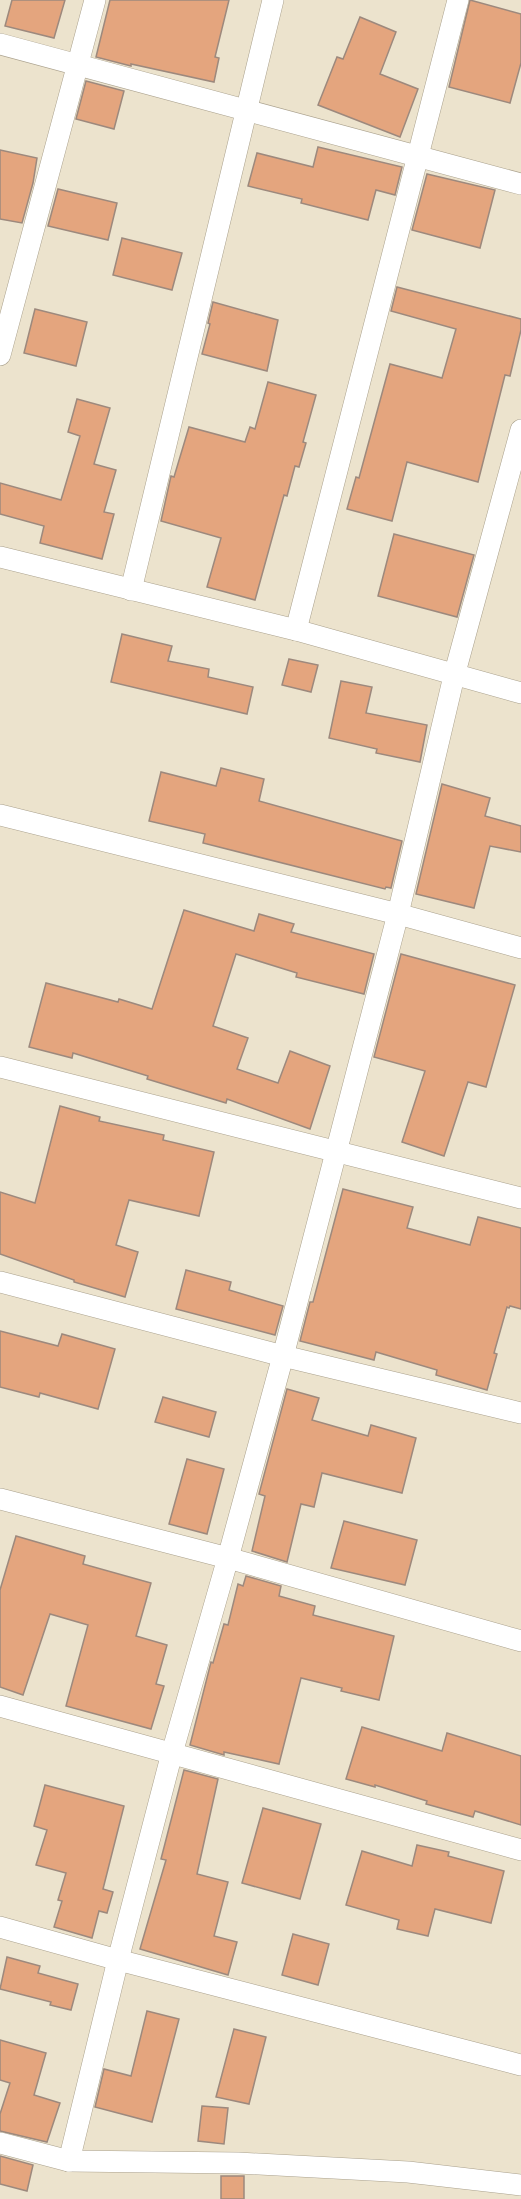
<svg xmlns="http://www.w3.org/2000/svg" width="521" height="2199" viewBox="0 0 521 2199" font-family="Figtree,sans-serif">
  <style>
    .building { fill: #e4a57e; stroke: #9d897d; stroke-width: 1.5 }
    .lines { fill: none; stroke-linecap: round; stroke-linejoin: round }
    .street-casing { stroke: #aaa18d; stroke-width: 22 }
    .street { stroke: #fff; stroke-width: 21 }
  </style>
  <rect width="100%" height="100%" fill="#ece3cd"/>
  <g class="building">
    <path d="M12,0H65L54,38L5,26Z"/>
    <path d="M110,0H229L215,57L219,58L214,82L131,64V66L96,57Z"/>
    <path d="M470,0L521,14V63L510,103L449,87Z"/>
    <path d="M360,17L396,32L380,74L418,89L400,137L318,105L337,57L343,59Z"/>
    <path d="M86,81L124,91L114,129L76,119Z"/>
    <path d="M318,147L402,167L395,195L376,190L368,220L301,203L302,199L248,186L257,153L313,167Z"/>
    <path d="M0,150L37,158L33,183L22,223L0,219Z"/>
    <path d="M427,174L495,190L480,248L412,230Z"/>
    <path d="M58,189L117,203L108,240L48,226Z"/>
    <path d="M122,238L182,253L172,290L113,275Z"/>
    <path d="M397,287L521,319V330L510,376L505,375L478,482L407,462L392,521L347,509L356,477L359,478L390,364L442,378L456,329L391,311Z"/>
    <path d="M213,302L278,320L267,371L202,354L210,324L208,323Z"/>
    <path d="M35,309L87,322L76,366L24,353Z"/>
    <path d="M268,382L316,395L303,442L306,443L299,467L295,466L287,496L284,495L255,600L207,587L221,538L161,521L171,476L174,477L189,427L245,442L250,427L255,429Z"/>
    <path d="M77,399L110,408L94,464L116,470L104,512L114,514L102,559L40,543L44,526L0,514V483L61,500L80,436L68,432Z"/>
    <path d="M394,534L474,555L457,617L378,596Z"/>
    <path d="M122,634L172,646L168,661L209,669L208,677L253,687L247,714L111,682Z"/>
    <path d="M289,659L318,665L311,692L282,685Z"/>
    <path d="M341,681L372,687L366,713L427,725L420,762L376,753L377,749L329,738Z"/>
    <path d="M221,768L264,779L259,801L402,841L391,888L386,887L385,889L203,843L205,834L149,821L161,772L216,786Z"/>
    <path d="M442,784L490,798L485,816L521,826V852L490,846L474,908L416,894Z"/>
    <path d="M184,910L254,931L259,914L294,924L291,932L374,954L364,994L296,977L297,973L236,954L213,1026L248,1038L237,1069L278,1083L290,1051L330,1066L310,1129L227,1099L226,1103L147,1079L148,1076L73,1053L72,1058L29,1047L46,983L118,1002L119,999L152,1009Z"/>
    <path d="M401,954L515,985L486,1087L468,1082L444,1156L402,1142L425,1071L374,1057Z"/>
    <path d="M60,1106L100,1117L99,1121L164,1135L163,1140L214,1152L199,1216L129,1200L116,1245L138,1252L125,1297L74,1282V1280L0,1254V1192L35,1203Z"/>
    <path d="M343,1189L413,1207L407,1228L470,1245L478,1217L521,1228V1309L510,1306L509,1308L507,1307L494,1353L497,1354L487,1390L436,1375L437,1370L376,1352L374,1360L300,1341L310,1302H313Z"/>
    <path d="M186,1270L231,1282L229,1290L283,1306L275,1335L176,1309Z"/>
    <path d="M0,1331L58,1346L62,1334L115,1349L98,1409L40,1393L39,1397L0,1387Z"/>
    <path d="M287,1389L319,1398L312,1420L368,1436L371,1425L416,1438L402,1493L322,1473L314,1507L301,1504L287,1562L252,1551L265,1496L259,1494Z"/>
    <path d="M163,1397L216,1412L209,1437L155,1422Z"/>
    <path d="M187,1459L224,1469L207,1534L169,1524Z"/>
    <path d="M344,1521L417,1540L405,1585L331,1568Z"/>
    <path d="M16,1536L85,1556L83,1564L151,1583L136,1636L167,1645L156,1684L164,1686L151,1729L66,1706L88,1625L50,1614L23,1695L0,1687V1590Z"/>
    <path d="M246,1576L281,1586L279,1596L315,1606L313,1615L394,1636L379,1700L341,1691L342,1688L301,1678L279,1764L224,1752V1755L190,1745L211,1662L213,1663L224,1624L228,1625L238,1584L243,1586Z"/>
    <path d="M362,1727L442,1751L447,1733L521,1756V1825L475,1811L473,1817L426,1804L427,1801L375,1785V1787L346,1779Z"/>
    <path d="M184,1770L218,1779L197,1874L228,1882L214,1936L237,1942L228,1975L140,1949L166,1860L161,1859Z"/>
    <path d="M45,1785L124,1806L103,1889L113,1892L107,1913L99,1911L92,1938L54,1927L62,1901L58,1900L66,1873L36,1865L47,1830L34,1826Z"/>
    <path d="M263,1808L321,1824L300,1899L242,1883Z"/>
    <path d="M417,1845L449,1852L448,1856L504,1871L491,1923L435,1909L428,1936L397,1929L399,1920L346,1905L362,1851L412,1866Z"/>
    <path d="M293,1934L329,1944L318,1985L282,1975Z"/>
    <path d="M7,1957L40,1966L38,1973L78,1984L71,2010L50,2005L51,2002L0,1989Z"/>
    <path d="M147,2011L179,2019L152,2122L95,2107L104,2069L131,2076Z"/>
    <path d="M234,2029L266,2037L249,2104L216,2097Z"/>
    <path d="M0,2040L46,2053L34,2095L60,2103L47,2142L0,2131V2114L10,2083L0,2080Z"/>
    <path d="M202,2106L228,2108L224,2144L198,2141Z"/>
    <path d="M0,2156L33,2165L27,2191L0,2184Z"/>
    <rect x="221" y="2176" width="23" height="23"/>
  </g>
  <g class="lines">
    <g class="street-casing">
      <g id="street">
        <path d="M0,44L521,184"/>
        <path d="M0,355L95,0"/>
        <path d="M0,557L296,630L521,693"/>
        <path d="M131,590L273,0"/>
        <path d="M296,630L458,0"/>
        <path d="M0,815L398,914L521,948"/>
        <path d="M0,1067L521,1198"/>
        <path d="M0,1282L283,1356L521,1413"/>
        <path d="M0,1499L228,1558L521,1641"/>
        <path d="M0,1706L521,1850"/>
        <path d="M0,1927L118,1960L521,2065"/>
        <path d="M0,2143L69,2161L238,2163L408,2172L521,2185"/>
        <path d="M69,2161L118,1960L172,1753L228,1558L283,1356L398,914L454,676L521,430"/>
      </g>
    </g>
    <use href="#street" class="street"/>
  </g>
</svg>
